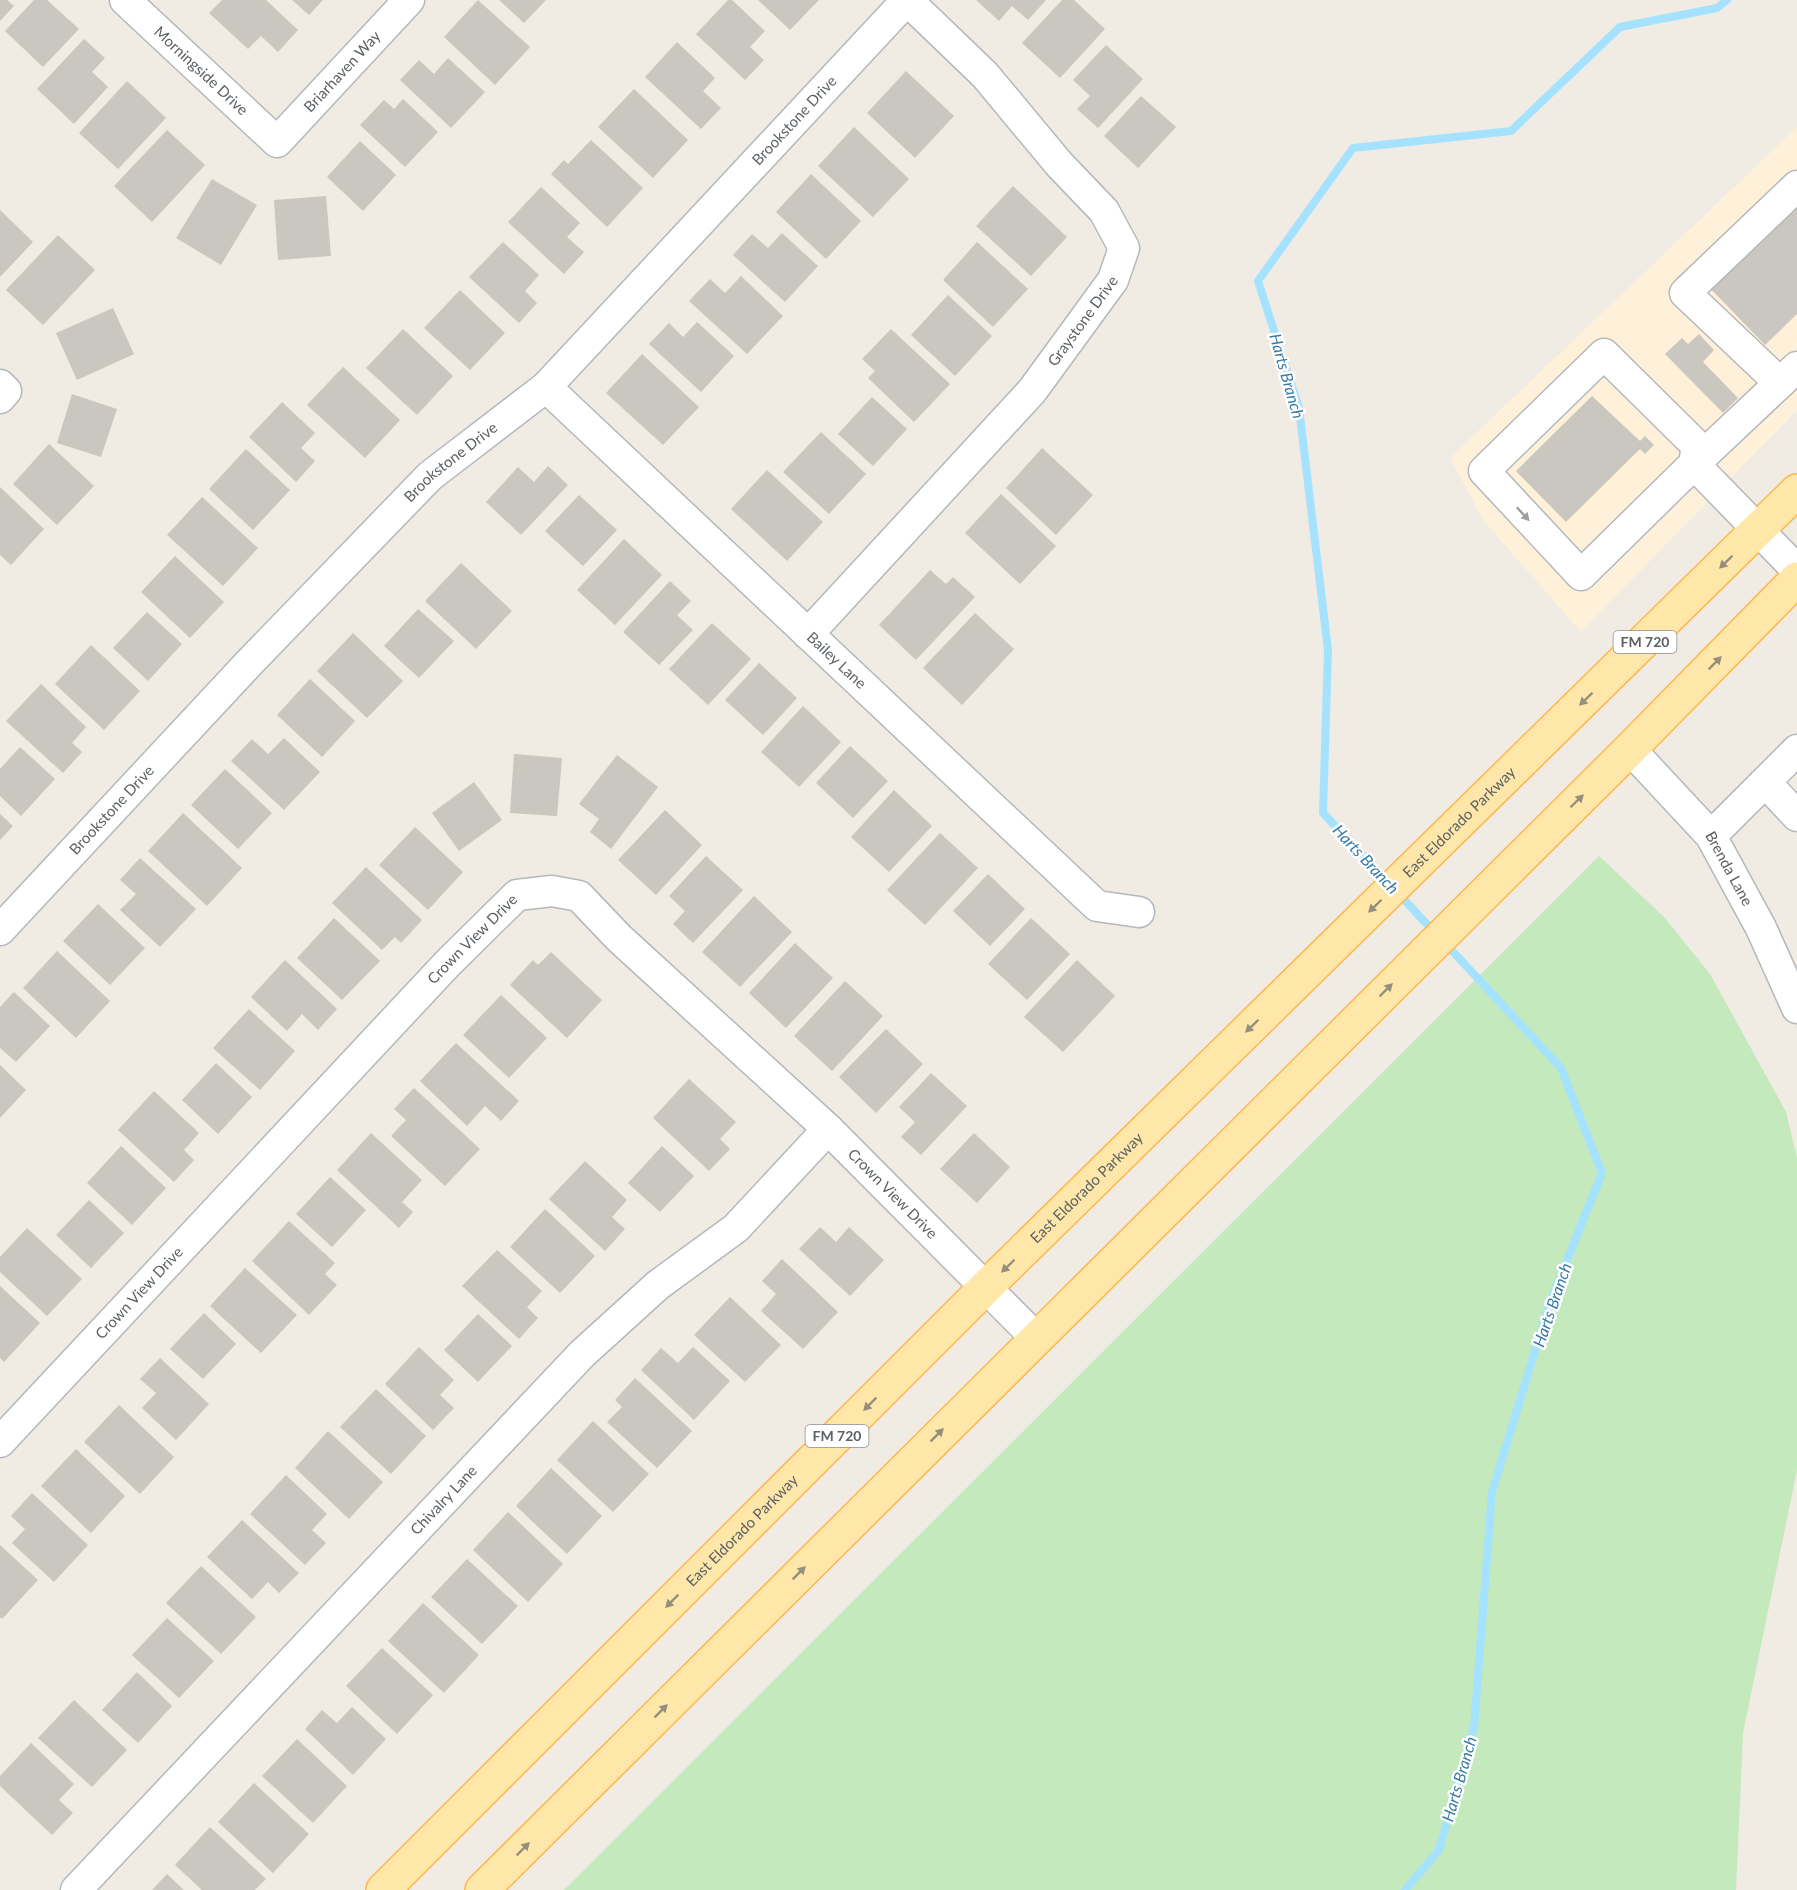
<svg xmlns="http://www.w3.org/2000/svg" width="1797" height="1890" viewBox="0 0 1797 1890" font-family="Lato,sans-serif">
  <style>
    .commercial { fill: #fff1d9 }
    .green { fill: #c3e9bd }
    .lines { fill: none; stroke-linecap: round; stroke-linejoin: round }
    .stream { stroke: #a4e2ff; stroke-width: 8 }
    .building { fill: #cac6c0 }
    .minor-casing { stroke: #b4b8bc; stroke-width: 33 }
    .major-casing { stroke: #feb74e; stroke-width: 36 }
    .minor { stroke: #fff; stroke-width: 30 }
    .major { stroke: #ffe7a9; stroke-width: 33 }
    .oneway { fill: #9da0a3 }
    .oneway2 { fill: #94907d }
    .labels { text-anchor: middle; stroke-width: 5; stroke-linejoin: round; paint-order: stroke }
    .shield { fill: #fff; stroke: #8c9093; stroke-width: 1.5 }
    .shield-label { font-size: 14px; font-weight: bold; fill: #5b6165 }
    .street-label { font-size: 15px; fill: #5b6165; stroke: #fff }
    .water-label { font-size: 16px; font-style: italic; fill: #337aa8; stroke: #fff }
  </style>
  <rect width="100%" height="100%" fill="#f0ebe3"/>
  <path class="commercial" d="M1797,127V410L1581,632L1483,520L1450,458Z"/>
  <path class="green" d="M1599,856L1665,918L1710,974L1786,1112L1797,1158V1470L1743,1733L1736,1890H564Z"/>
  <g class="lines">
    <g class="stream">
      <path d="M1388,882L1323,813L1328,650L1299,408L1258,281L1353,148L1511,131L1620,27L1717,8L1727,0"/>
      <path d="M1397,892L1435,933"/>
      <path d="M1405,1890L1439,1850L1474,1727L1492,1492L1549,1305L1602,1173L1561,1068L1444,942"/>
    </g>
  </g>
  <g class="building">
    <path d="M0,0H7L14,6L0,21Z"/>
    <path d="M34,0H47L79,29L43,67L5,31Z"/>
    <path d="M222,0H266L298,30L278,52L261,36L248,49L209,13Z"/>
    <path d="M292,0H323L309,15Z"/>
    <path d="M478,0L530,47L495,85L444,37Z"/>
    <path d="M499,0H546L524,23Z"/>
    <path d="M728,0H732L765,31L750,47L764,60L745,80L696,34Z"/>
    <path d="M758,0H819L790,30Z"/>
    <path d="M976,0H1046L1028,20L1012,6L999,21Z"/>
    <path d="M1062,0H1074L1105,29L1060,78L1022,43Z"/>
    <path d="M84,39L105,58L92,72L108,87L74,124L37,89Z"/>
    <path d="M677,42L715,78L703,91L721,108L701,129L645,77Z"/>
    <path d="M1106,45L1143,79L1098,128L1077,109L1090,96L1073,80Z"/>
    <path d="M448,58L485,92L451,128L400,80L419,60L434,74Z"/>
    <path d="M906,71L954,116L915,158L867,113Z"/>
    <path d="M127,81L166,118L118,169L79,133Z"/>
    <path d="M634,89L688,140L653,178L598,127Z"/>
    <path d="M1141,96L1176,127L1138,168L1104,136Z"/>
    <path d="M403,99L438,132L405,167L360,125L384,100L394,109Z"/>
    <path d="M854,127L909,179L873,217L818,166Z"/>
    <path d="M167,130L205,165L152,222L114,186Z"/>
    <path d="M591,140L643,188L607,227L551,174L564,160L568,164Z"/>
    <path d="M360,141L396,175L363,211L327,177Z"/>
    <path d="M811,174L861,221L826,259L776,212Z"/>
    <path d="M212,179L257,205L221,265L176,238Z"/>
    <path d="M1013,186L1067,237L1031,276L976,226Z"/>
    <path d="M541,187L580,223L567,237L584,252L564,274L508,222Z"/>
    <path d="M326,196L331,256L278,260L274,200Z"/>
    <path d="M1797,197V314L1765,345L1707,285Z"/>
    <path d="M0,210L33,242L0,277Z"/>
    <path d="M782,233L818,266L785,302L733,255L752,234L768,248Z"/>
    <path d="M58,235L95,270L43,325L6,290Z"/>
    <path d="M503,242L539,275L525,291L537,303L519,323L469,277Z"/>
    <path d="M977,242L1028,289L993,327L943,280Z"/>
    <path d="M741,276L783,316L747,354L689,301L710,279L725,293Z"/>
    <path d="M460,290L505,333L470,370L424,328Z"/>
    <path d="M948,295L992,336L955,376L911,335Z"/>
    <path d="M113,308L134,354L77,380L56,333Z"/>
    <path d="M697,322L734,356L701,392L649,344L669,323L683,337Z"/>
    <path d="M403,329L453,376L417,415L366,368Z"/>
    <path d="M891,329L950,384L914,422L868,378L875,371L862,359Z"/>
    <path d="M1699,334L1714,350L1703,362L1738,398L1723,413L1665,354L1682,338L1688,344Z"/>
    <path d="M642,354L699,407L663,445L606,393Z"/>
    <path d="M343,367L400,420L365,458L307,405Z"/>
    <path d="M72,394L117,409L101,457L57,443Z"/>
    <path d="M1592,396L1640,441L1645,436L1654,445L1645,454L1640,449L1566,522L1516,471Z"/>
    <path d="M872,397L907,429L873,466L838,434Z"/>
    <path d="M282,402L315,433L301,448L315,461L296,482L249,437Z"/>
    <path d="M821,432L866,474L829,514L783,472Z"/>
    <path d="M49,444L94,486L57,525L13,484Z"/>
    <path d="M1042,448L1093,495L1056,535L1006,488Z"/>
    <path d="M246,449L290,490L253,530L209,489Z"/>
    <path d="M548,466L568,485L521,535L486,502L518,467L534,482Z"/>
    <path d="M767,470L823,522L787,561L731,509Z"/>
    <path d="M0,487L44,529L11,565L0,555Z"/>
    <path d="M1001,494L1056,546L1020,584L965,533Z"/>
    <path d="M579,495L617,530L583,566L545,531Z"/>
    <path d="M202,497L258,548L223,586L167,535Z"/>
    <path d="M624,539L662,575L615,625L577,590Z"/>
    <path d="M175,556L224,602L190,638L141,592Z"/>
    <path d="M461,563L512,611L476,649L425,601Z"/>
    <path d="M930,570L946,584L953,577L975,597L916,660L879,625Z"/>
    <path d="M670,581L691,601L677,615L693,630L659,665L623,632Z"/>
    <path d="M418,609L454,641L419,678L384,646Z"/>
    <path d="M147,612L182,644L148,681L113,648Z"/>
    <path d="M975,613L1014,649L962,705L923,668Z"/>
    <path d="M712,623L751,659L708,705L669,669Z"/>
    <path d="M353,633L403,681L367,718L317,671Z"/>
    <path d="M91,645L140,691L104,730L55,684Z"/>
    <path d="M759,663L797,698L763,735L725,700Z"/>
    <path d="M310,679L355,721L322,757L277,715Z"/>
    <path d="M41,684L86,727L72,743L82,752L63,773L6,721Z"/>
    <path d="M803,706L841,742L799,787L761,752Z"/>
    <path d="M284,738L320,772L284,810L231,761L252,739L268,754Z"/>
    <path d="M850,746L888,781L853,818L816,783Z"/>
    <path d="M20,747L55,779L21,816L0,796V769Z"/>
    <path d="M514,754L562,758L557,816L510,813Z"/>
    <path d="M617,755L658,787L611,849L590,832L599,819L579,804Z"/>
    <path d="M225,769L272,813L238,849L191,805Z"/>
    <path d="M474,782L502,820L459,851L432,813Z"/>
    <path d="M894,790L932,826L889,872L851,837Z"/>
    <path d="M665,810L702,845L656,895L618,860Z"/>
    <path d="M183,813L242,868L207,906L148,851Z"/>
    <path d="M0,814L13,826L0,840Z"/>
    <path d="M415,827L463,872L428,910L379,865Z"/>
    <path d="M940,833L978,868L925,925L887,890Z"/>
    <path d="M706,856L743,890L693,943L673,924L685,911L669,896Z"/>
    <path d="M140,858L196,909L160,947L120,910L136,894L120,880Z"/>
    <path d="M366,867L422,920L401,943L395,937L382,950L332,903Z"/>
    <path d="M988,874L1025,909L990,946L953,911Z"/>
    <path d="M754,896L792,932L740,987L702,952Z"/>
    <path d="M98,904L145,948L110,985L63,941Z"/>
    <path d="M334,918L380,961L342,1000L297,958Z"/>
    <path d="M1031,918L1070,954L1027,1000L988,964Z"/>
    <path d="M795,943L833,978L786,1028L749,993Z"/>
    <path d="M57,951L110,1001L76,1038L23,988Z"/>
    <path d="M551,952L602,1000L567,1038L510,985L533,960L538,965Z"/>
    <path d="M285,960L337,1009L318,1030L302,1014L287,1031L251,997Z"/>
    <path d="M1077,960L1115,996L1063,1052L1024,1017Z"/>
    <path d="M845,981L883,1016L832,1071L794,1036Z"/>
    <path d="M14,992L50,1026L16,1062L0,1048V1007Z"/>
    <path d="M501,995L547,1038L509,1078L463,1035Z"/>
    <path d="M249,1009L295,1051L260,1090L213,1048Z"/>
    <path d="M886,1029L923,1064L876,1113L839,1077Z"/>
    <path d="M456,1043L519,1101L501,1121L485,1106L467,1126L420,1081Z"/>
    <path d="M216,1063L252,1097L218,1134L182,1100Z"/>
    <path d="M0,1065L26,1090L0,1118Z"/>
    <path d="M931,1073L967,1106L921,1155L901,1137L915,1122L899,1107Z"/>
    <path d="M689,1079L736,1122L720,1139L730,1149L709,1171L653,1118Z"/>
    <path d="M414,1088L480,1149L445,1186L391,1136L406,1120L394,1109Z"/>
    <path d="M154,1091L199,1133L184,1150L194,1160L174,1182L118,1130Z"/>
    <path d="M371,1133L422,1180L402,1202L413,1212L399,1228L337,1170Z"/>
    <path d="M974,1133L1010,1167L977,1203L940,1169Z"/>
    <path d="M121,1146L166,1188L132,1225L87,1183Z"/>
    <path d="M662,1146L694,1176L660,1212L628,1183Z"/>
    <path d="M585,1161L627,1200L612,1217L625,1229L605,1251L549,1199Z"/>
    <path d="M330,1177L366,1210L332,1247L296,1214Z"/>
    <path d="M89,1200L124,1233L91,1268L56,1235Z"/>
    <path d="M545,1209L595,1256L560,1293L510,1247Z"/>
    <path d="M289,1221L335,1263L325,1274L337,1285L309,1315L252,1261Z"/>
    <path d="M820,1227L836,1242L849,1227L884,1260L850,1296L799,1249Z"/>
    <path d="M27,1228L82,1279L47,1316L0,1272V1257Z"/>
    <path d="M497,1250L542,1291L527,1307L538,1318L519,1339L462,1286Z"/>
    <path d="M782,1259L838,1312L803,1349L761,1311L776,1294L762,1281Z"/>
    <path d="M245,1268L297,1315L261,1353L210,1306Z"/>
    <path d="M0,1286L40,1323L4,1362L0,1358Z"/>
    <path d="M730,1297L781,1345L745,1382L694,1335Z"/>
    <path d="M204,1313L236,1344L203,1379L170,1349Z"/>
    <path d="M478,1314L512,1346L478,1382L444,1350Z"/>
    <path d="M419,1347L454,1380L440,1395L454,1408L433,1430L385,1384Z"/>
    <path d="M693,1347L730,1381L694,1420L641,1370L661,1348L678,1363Z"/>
    <path d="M160,1358L209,1404L176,1440L142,1408L156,1393L140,1379Z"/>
    <path d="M635,1378L692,1431L657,1468L607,1422L622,1407L615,1400Z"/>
    <path d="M376,1389L426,1436L391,1474L340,1427Z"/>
    <path d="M119,1405L174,1457L140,1494L84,1442Z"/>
    <path d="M593,1421L649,1474L613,1512L557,1460Z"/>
    <path d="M328,1431L383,1482L349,1519L295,1468Z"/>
    <path d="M76,1449L125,1496L91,1533L41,1486Z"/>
    <path d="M551,1468L602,1516L567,1554L516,1506Z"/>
    <path d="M286,1475L327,1514L312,1530L326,1543L305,1565L250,1514Z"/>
    <path d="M32,1493L88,1545L54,1582L12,1543L25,1529L11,1516Z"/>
    <path d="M508,1512L563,1564L528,1602L473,1550Z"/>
    <path d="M242,1520L299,1573L279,1593L268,1582L252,1599L207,1557Z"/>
    <path d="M0,1545L38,1580L2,1619L0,1617Z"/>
    <path d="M467,1559L518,1606L482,1644L431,1597Z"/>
    <path d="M201,1566L256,1617L221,1654L166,1603Z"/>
    <path d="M423,1603L479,1655L444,1693L388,1641Z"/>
    <path d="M167,1618L214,1661L179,1698L132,1655Z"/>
    <path d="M382,1648L433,1695L397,1734L346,1686Z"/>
    <path d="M137,1672L172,1706L138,1743L102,1710Z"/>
    <path d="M74,1700L127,1750L92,1787L38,1738Z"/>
    <path d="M352,1707L386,1739L353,1775L305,1729L322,1710L337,1723Z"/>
    <path d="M297,1739L347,1786L313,1823L262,1776Z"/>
    <path d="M31,1743L74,1784L59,1800L73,1813L52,1835L0,1786V1776Z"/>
    <path d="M254,1783L309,1834L273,1873L218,1822Z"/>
    <path d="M210,1827L266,1879L255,1890H202L175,1865Z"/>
    <path d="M167,1874L184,1890H152Z"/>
  </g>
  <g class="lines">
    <g class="minor-casing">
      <g id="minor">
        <path id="s1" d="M125,0L277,142L409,0"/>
        <path d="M1780,383L1685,293L1797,186"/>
        <path d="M0,385L6,391L0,398"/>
        <path id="s2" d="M546,387L1097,906L1139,912"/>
        <path d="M1694,464L1697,446L1604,354L1484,471L1581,575L1694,464L1797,570"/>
        <path d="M1694,464L1797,367"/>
        <path id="s3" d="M808,634L1032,391L1113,280L1124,248L1104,211L1059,164L985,75L907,0"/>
        <path id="s4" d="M1630,749L1711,836L1761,928L1797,1008"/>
        <path d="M1766,783L1797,816"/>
        <path d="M1711,836L1797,750"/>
        <path id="s5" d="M0,930L250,662L430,476L546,387L907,0"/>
        <path id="s6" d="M0,1442L448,963L517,895L552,891L579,896L619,938L828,1129L1035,1337"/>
        <path id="s7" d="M76,1890L582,1354L658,1285L736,1228L828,1129"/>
      </g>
    </g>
    <g class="major-casing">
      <g id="major">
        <path id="s8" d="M383,1890L985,1288L1797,491"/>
        <path d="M482,1890L1630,749L1797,579"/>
      </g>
    </g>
    <use href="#minor" class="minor"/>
    <use href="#major" class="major"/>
  </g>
  <defs><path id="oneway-solid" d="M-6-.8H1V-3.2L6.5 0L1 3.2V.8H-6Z" transform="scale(1.5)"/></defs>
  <use class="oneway" href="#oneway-solid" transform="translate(1523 514) rotate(47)"/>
  <g class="oneway2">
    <use href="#oneway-solid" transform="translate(1726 562) rotate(136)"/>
    <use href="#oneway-solid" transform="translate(1715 663) rotate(-45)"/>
    <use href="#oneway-solid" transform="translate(1586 699) rotate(136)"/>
    <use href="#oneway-solid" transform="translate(1577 801) rotate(-44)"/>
    <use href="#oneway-solid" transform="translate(1375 906) rotate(136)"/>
    <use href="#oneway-solid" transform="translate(1386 990) rotate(-45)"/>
    <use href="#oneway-solid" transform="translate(1252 1026) rotate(136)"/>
    <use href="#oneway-solid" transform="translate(1008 1266) rotate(136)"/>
    <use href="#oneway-solid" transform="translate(870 1404) rotate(135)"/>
    <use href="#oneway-solid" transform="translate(937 1435) rotate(-45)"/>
    <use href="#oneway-solid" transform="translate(799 1573) rotate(-45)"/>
    <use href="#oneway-solid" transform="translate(672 1601) rotate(135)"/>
    <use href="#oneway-solid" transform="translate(661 1711) rotate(-45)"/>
    <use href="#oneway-solid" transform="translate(523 1849) rotate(-45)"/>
  </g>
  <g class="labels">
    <g class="shield">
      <rect x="1613.5" y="631" width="63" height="22" rx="4.5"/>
      <rect x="805.5" y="1425" width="63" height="22" rx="4.5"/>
    </g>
    <g class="shield-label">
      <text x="1645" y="647">FM 720</text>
      <text x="837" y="1441">FM 720</text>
    </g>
    <g class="street-label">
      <text dy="5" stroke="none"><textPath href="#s1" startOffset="104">Morningside Drive</textPath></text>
      <text dy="5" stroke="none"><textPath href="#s1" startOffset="304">Briarhaven Way</textPath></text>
      <text dy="5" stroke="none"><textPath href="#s5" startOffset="1136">Brookstone Drive</textPath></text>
      <text dy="5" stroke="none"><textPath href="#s3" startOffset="417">Graystone Drive</textPath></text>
      <text dy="5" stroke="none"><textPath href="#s5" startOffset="650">Brookstone Drive</textPath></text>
      <text dy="5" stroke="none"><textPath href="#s2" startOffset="399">Bailey Lane</textPath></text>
      <text dy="5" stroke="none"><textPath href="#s5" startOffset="164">Brookstone Drive</textPath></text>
      <text dy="5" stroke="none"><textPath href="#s8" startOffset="1516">East Eldorado Parkway</textPath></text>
      <text dy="5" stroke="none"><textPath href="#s4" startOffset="156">Brenda Lane</textPath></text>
      <text dy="5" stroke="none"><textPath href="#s6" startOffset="690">Crown View Drive</textPath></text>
      <text dy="5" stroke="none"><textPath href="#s8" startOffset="994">East Eldorado Parkway</textPath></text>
      <text dy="5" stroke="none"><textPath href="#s6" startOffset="1248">Crown View Drive</textPath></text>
      <text dy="5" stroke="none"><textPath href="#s6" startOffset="204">Crown View Drive</textPath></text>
      <text dy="5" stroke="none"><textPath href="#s7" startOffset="536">Chivalry Lane</textPath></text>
      <text dy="5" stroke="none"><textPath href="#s8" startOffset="508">East Eldorado Parkway</textPath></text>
    </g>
    <g class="water-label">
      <text transform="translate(1287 376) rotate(74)" y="6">Harts Branch</text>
      <text transform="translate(1366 859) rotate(47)" y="6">Harts Branch</text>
      <text transform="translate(1552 1305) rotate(-71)" y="6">Harts Branch</text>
      <text transform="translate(1459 1779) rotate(-74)" y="6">Harts Branch</text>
    </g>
  </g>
</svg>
